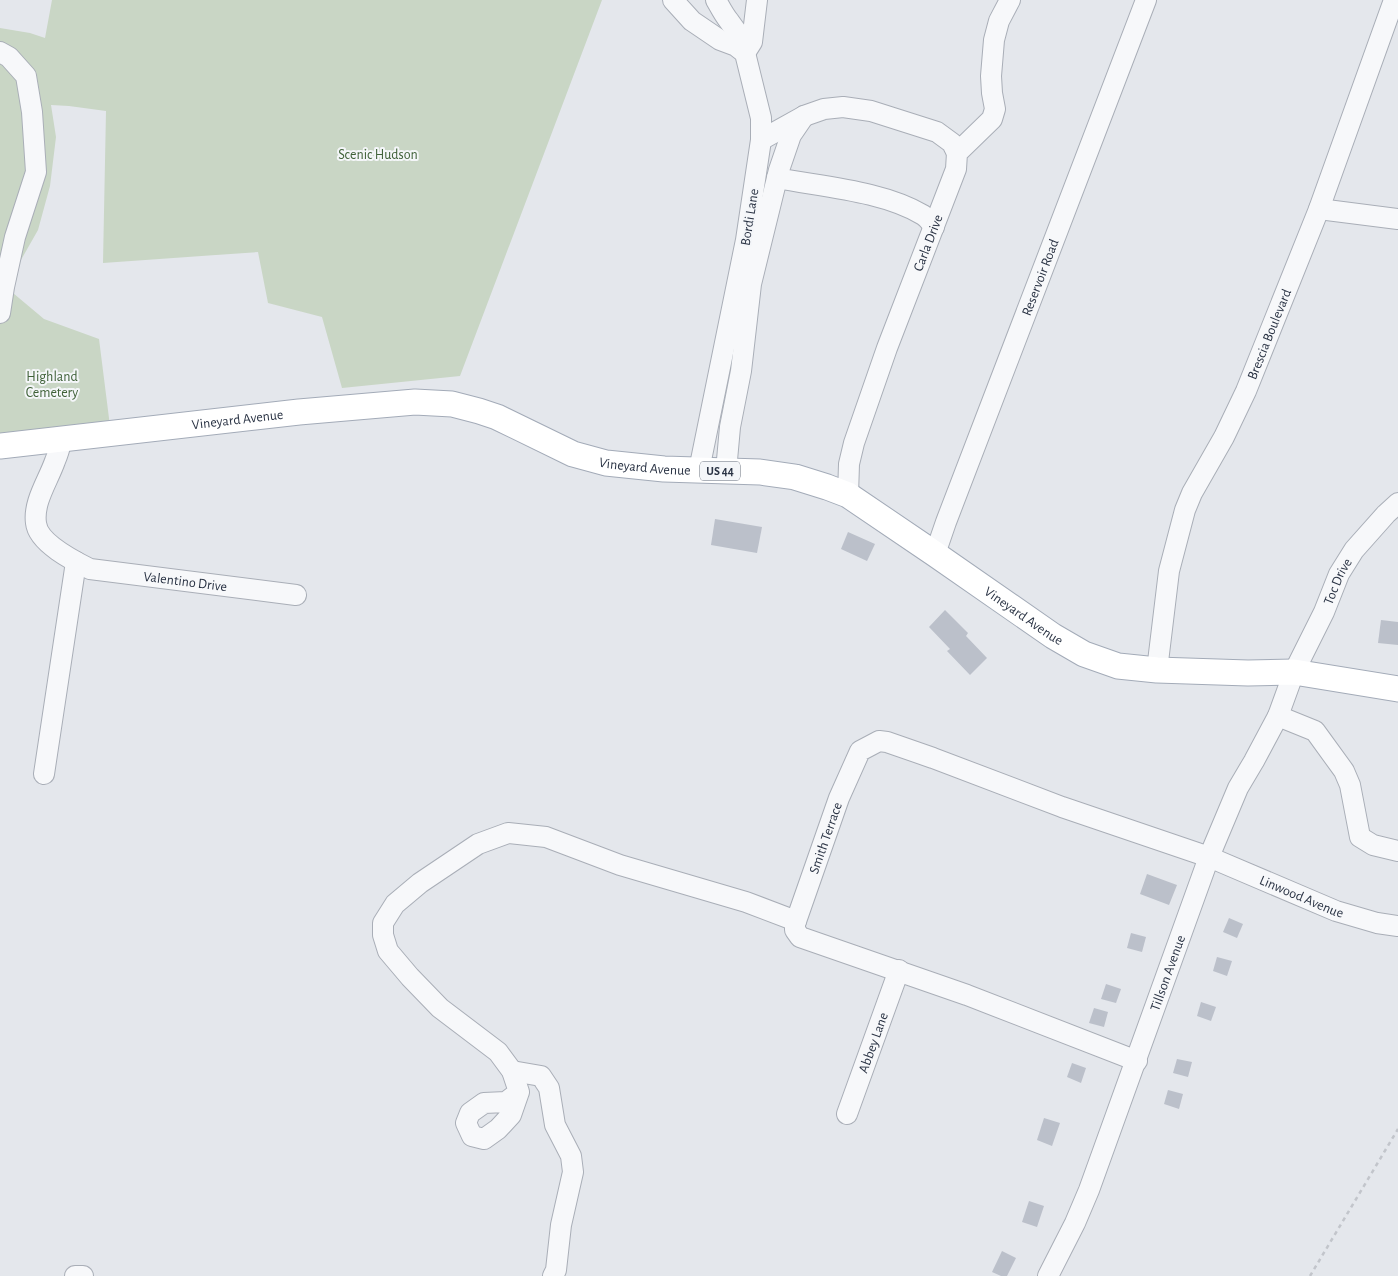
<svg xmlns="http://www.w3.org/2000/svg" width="1398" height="1276" viewBox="0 0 1398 1276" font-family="'Alegreya Sans',sans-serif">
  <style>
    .green { fill: #c9d6c5 }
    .building { fill: #bbc0ca }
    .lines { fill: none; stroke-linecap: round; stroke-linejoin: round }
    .minor-casing { stroke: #a9aeb7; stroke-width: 22 }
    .major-casing { stroke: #a3abb8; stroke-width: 27 }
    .path { stroke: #c2c5cb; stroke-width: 2.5; stroke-dasharray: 4 4; stroke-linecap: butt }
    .minor { stroke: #f7f8fa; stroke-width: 20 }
    .major { stroke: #fff; stroke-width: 25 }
    .labels { text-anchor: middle; stroke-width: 4; stroke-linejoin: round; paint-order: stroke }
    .shield { fill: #f4f6f9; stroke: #676e7b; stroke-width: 1 }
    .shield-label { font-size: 12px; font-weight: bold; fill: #2b3445 }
    .park-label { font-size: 14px; fill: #3f6138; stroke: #f4f6f9 }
    .street-label { font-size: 14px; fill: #2b3445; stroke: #f4f6f9 }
  </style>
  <rect width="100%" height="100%" fill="#e4e7ec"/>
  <path class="green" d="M52,0H602L460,376L342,388L322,317L268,303L258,252L103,263L106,111L69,106L51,105L56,137L50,186L38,230L13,274V293L44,319L99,339L111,434L0,446V28L30,33L45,38Z"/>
  <g class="building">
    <path d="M715,519L762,527L757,553L711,545Z"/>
    <path d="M848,532L875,544L867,561L841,549Z"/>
    <path d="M945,610L968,633L966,636L987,658L970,675L947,651L950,649L929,627Z"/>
    <path d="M1381,620L1398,622V645L1378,643Z"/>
    <path d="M1147,874L1177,885L1169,905L1140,894Z"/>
    <path d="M1229,918L1243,924L1237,938L1223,932Z"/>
    <path d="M1131,933L1146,937L1142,952L1127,948Z"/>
    <path d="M1217,957L1232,961L1227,976L1213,971Z"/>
    <path d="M1106,984L1121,989L1116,1003L1101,999Z"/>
    <path d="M1201,1002L1216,1007L1211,1021L1197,1016Z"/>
    <path d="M1094,1008L1108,1012L1104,1027L1089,1023Z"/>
    <path d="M1177,1059L1192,1062L1188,1077L1173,1073Z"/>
    <path d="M1072,1063L1086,1068L1081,1083L1067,1077Z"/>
    <path d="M1168,1090L1183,1094L1179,1109L1164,1104Z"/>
    <path d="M1044,1118L1060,1123L1052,1146L1037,1140Z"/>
    <path d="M1029,1201L1044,1206L1037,1227L1022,1222Z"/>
    <path d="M1002,1251L1016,1258L1007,1276H1001L992,1272Z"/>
  </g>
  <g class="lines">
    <g class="minor-casing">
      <g id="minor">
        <path d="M673,0L692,21L720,40L736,46L745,53L761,118V140L746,240L699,470"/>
        <path d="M716,0C720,7 724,15 729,21C738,34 743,37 745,53"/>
        <path d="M0,52L9,57L26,76L32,112L36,172L15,237L4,287L0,313"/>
        <path d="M745,53L752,42L757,0"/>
        <path d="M761,140L804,116L824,109L843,107L871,111L937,132L952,143L957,153"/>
        <path d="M777,178C823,187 883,191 923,215C928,218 931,223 934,227"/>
        <path d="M1319,209L1398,219"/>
        <path id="s1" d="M62,439C60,447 58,454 55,461C48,481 33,502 36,523C38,543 74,561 90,569L296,595"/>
        <path d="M726,471L730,427L741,371L751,284L779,170L791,135L804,116"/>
        <path id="s2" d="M848,495L849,464L854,443L887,348L956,169L957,153L992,119L995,109L992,93L991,76L994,40L999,21L1010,0"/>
        <path id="s3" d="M935,554L946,522L1146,0"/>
        <path id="s4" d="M1157,670L1169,571L1185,510L1192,493L1224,437L1246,391L1319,209L1394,0"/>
        <path d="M1278,716L1315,731L1344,771L1350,785L1360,837L1373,845L1398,851"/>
        <path d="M44,774L76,562"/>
        <path id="s5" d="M1137,1061L967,995L800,937L795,930V924L839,798L860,751L879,741L887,742L933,758L1062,807L1209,857L1336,911L1377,923L1398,926"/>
        <path d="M512,1071L541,1076L549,1088L555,1125L571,1156L573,1172L561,1225L556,1270L553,1276"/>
        <path d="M519,1092L506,1102L484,1103L470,1113L466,1123L472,1136L484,1139L498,1129L511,1115L519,1092L512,1071L498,1052L440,1008L410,977L388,951L383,935V923L395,904L420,883L478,844L508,833L546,837L620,865L746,902L796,921"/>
        <path id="s6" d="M847,1114L899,970"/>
        <path d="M75,1276H83"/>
        <path id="s7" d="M1048,1276L1075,1223L1089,1190L1209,857L1238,788L1254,761L1278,716L1294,672L1324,612L1339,574L1354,550L1386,514L1398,503"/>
      </g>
    </g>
    <g class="major-casing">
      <g id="major">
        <path id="s8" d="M0,446L299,412L415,402L452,404L479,411L497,417L573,454L606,463L664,469L760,472L795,477L827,487L848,495L935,554L1053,636L1084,654L1118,666L1157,670L1248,673L1294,672L1398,689"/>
      </g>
    </g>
    <path class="path" d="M1310,1276L1398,1129"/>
    <use href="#minor" class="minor"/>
    <use href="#major" class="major"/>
  </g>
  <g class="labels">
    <rect class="shield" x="700" y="461.5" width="40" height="19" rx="4"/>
    <g class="shield-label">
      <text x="720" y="475">US 44</text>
    </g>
    <g class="park-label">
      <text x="378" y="159">Scenic Hudson</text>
      <text x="52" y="381">Highland<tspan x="52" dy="16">Cemetery</tspan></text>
    </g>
    <g class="street-label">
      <text transform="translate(749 217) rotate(-81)" y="5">Bordi Lane</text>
      <text dy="5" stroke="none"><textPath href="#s2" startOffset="266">Carla Drive</textPath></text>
      <text dy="5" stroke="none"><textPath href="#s3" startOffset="296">Reservoir Road</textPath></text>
      <text dy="5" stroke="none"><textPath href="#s4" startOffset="358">Brescia Boulevard</textPath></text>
      <text dy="5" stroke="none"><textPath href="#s8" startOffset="239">Vineyard Avenue</textPath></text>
      <text dy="5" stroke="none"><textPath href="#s8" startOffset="659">Vineyard Avenue</textPath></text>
      <text dy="5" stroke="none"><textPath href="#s1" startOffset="258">Valentino Drive</textPath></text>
      <text dy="5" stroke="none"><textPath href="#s7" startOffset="754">Toc Drive</textPath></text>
      <text dy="5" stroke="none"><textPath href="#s8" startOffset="1079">Vineyard Avenue</textPath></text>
      <text dy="5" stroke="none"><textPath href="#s5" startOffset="465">Smith Terrace</textPath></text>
      <text dy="5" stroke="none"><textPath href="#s5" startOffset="1031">Linwood Avenue</textPath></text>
      <text dy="5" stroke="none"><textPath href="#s7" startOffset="326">Tillson Avenue</textPath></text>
      <text dy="5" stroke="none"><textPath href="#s6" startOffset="76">Abbey Lane</textPath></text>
    </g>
  </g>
</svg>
